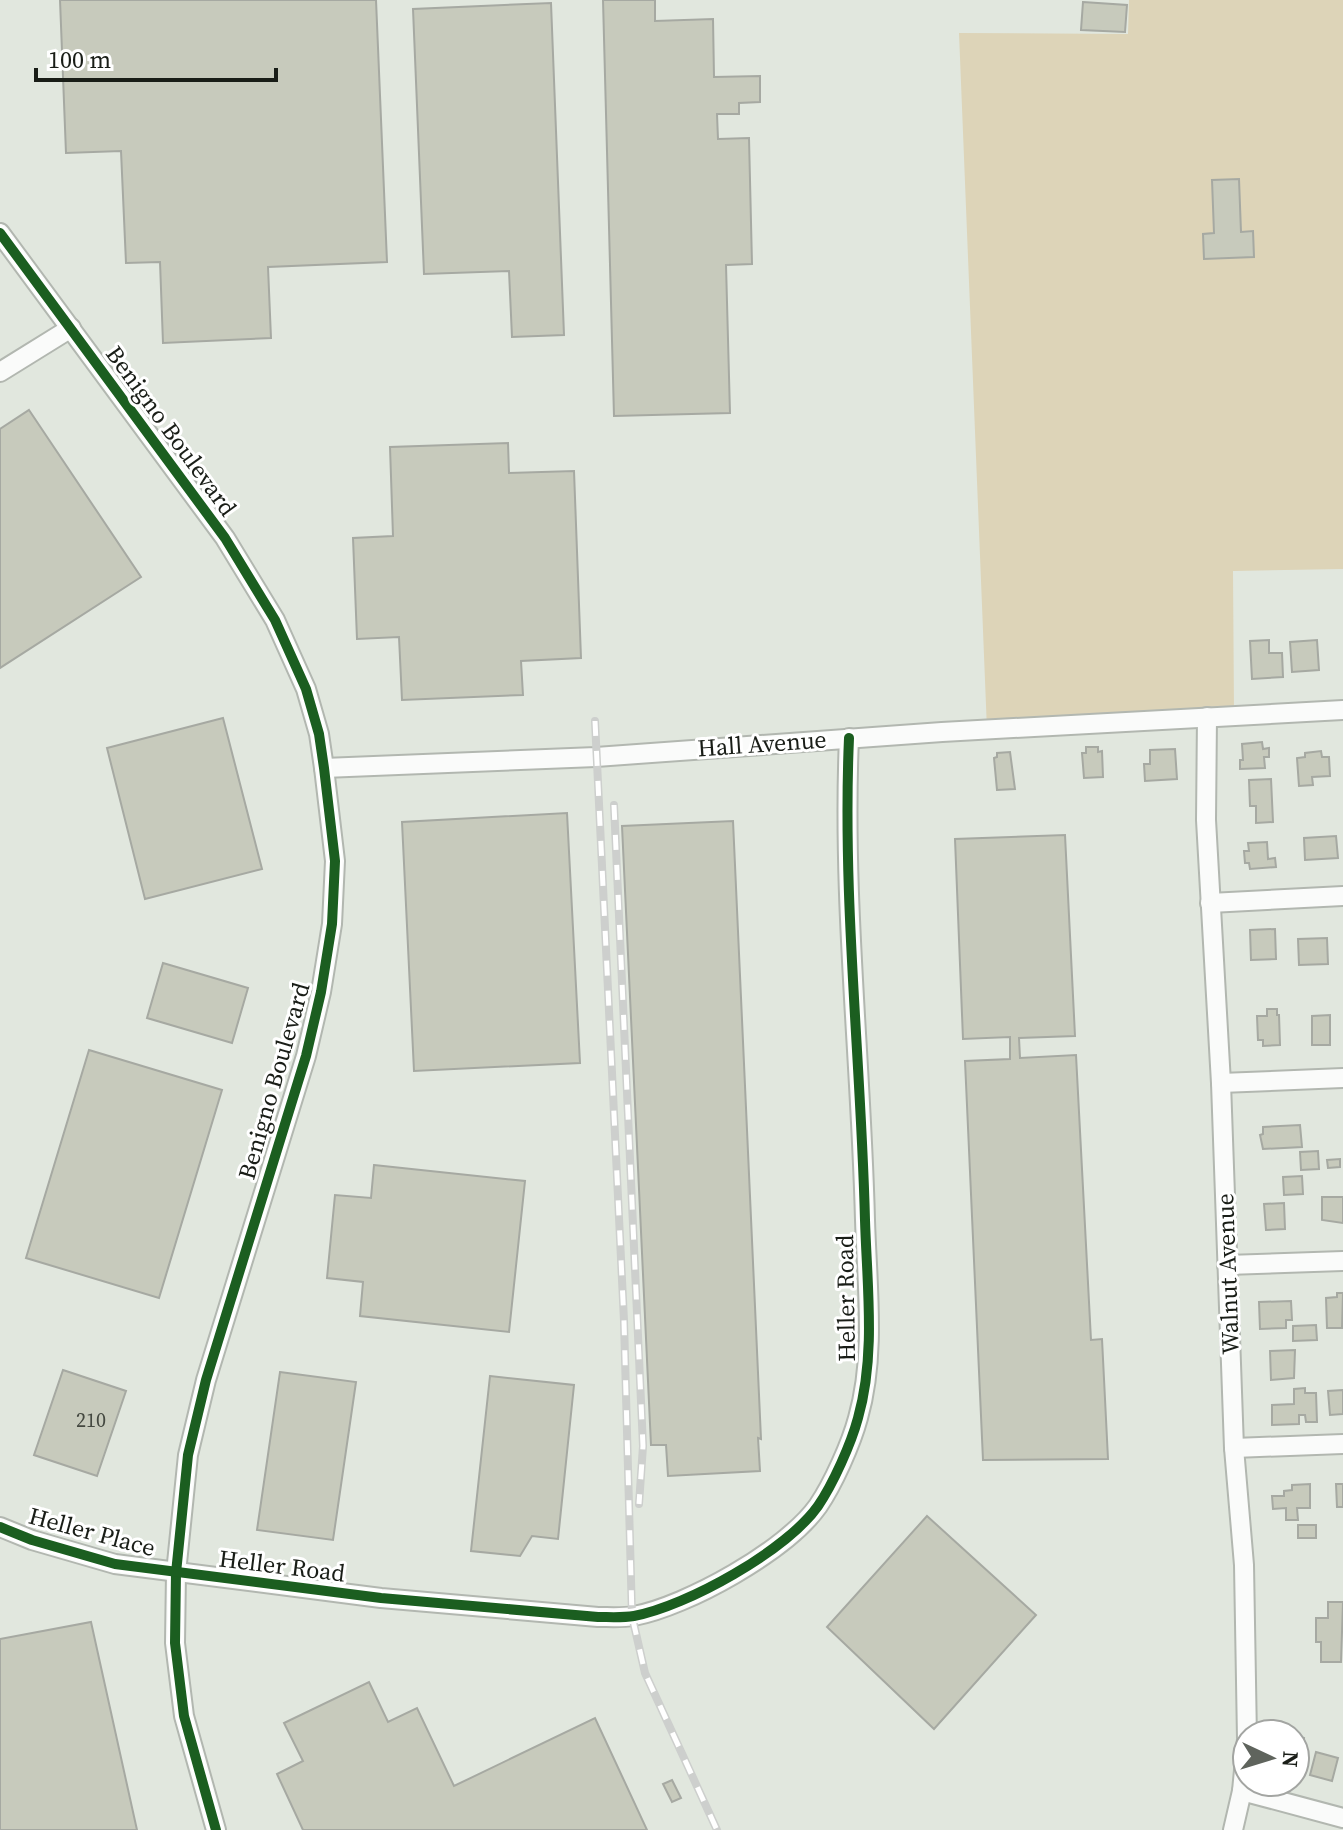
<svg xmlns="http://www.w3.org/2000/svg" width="1343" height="1830" viewBox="0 0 1343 1830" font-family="'Source Serif 4',serif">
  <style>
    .green { fill: #ddd4b8 }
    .building { fill: #c7cabc; stroke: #a6a9a2; stroke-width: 2 }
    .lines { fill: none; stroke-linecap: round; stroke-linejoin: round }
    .minor-casing { stroke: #b2b7b0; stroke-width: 22 }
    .minor { stroke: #fafbfa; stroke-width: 18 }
    .rail-casing { stroke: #cdcfcd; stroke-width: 8 }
    .rail { stroke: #fff; stroke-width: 5; stroke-dasharray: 15; stroke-linecap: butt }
    .cycleway-casing { stroke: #fff; stroke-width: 15 }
    .cycleway { stroke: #1b5e20; stroke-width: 10 }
    .labels { text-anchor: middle; stroke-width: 6; stroke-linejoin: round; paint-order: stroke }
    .number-label { font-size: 20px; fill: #444840 }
    .street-label { font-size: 24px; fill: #191d17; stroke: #fff }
  </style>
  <rect width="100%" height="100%" fill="#e1e7de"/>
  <path class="green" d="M1129,0H1343V569L1233,571L1234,713L987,730L959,33L1128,34Z"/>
  <g class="building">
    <path d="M60,0H376L387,262L268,267L271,338L163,343L160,262L126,263L121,151L66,153Z"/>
    <path d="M603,0H655V21L713,19L714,77L760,76V102L739,103V114H717L718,139L749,138L752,264L726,265L730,413L614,416Z"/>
    <path d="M1083,2L1127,5L1125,32L1081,30Z"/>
    <path d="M551,3L564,335L512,337L509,271L424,274L413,9Z"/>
    <path d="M1239,179L1241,232L1253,231L1254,257L1204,259L1203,234L1214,233L1212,180Z"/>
    <path d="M29,410L141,577L0,668V429Z"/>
    <path d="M508,443L509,473L574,471L581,658L521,661L523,695L402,700L399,637L357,639L353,538L393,536L390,447Z"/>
    <path d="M1269,640V653H1282L1283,677L1252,679L1250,641Z"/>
    <path d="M1317,640L1319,670L1292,672L1290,642Z"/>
    <path d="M223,718L262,869L145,899L107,748Z"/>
    <path d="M1262,742L1263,749L1269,748V757H1264L1265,768L1240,769V760H1243L1242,744Z"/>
    <path d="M1086,747H1098V752L1102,751L1103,777L1084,778L1082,753H1086Z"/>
    <path d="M1175,749L1177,779L1145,781L1144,764H1150V750Z"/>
    <path d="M1321,751L1322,757H1329L1330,776L1312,777L1313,785L1299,786L1297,758L1305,757V753Z"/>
    <path d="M1010,752L1015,789L997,790L994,758L997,757V753Z"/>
    <path d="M1271,779L1273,822L1256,823V806H1250L1249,780Z"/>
    <path d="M567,813L580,1063L414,1071L402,822Z"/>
    <path d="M733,821L761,1439L758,1438L760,1471L668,1476L666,1445H651L622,826Z"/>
    <path d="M1065,835L1075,1036L1019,1038L1020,1058L1076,1055L1091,1340L1102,1339L1108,1459L983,1460L965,1061L1010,1059V1037L963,1039L955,839Z"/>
    <path d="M1336,836L1338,858L1305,860L1304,838Z"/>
    <path d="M1267,842L1268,859L1275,858L1276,867L1250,869L1249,863H1245L1244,851H1249L1248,843Z"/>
    <path d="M1275,929L1276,959L1251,960L1250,930Z"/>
    <path d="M1327,938L1328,964L1299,965L1298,939Z"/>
    <path d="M163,963L248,988L232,1043L147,1018Z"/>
    <path d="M1267,1009H1277V1015H1279L1280,1045L1263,1046V1040H1258L1257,1016H1267Z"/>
    <path d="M1330,1015V1045H1312V1016Z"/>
    <path d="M89,1050L222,1090L159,1298L26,1258Z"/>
    <path d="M1300,1125L1302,1147L1263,1149L1260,1135L1263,1134V1127Z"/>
    <path d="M1318,1151L1319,1169L1301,1170L1300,1152Z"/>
    <path d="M1340,1159V1167L1328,1168L1327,1160Z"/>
    <path d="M374,1165L525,1181L509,1332L360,1316L363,1282L327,1278L335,1195L371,1198Z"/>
    <path d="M1302,1176L1303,1194L1284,1195L1283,1177Z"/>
    <path d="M1322,1197H1343V1223L1322,1220Z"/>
    <path d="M1284,1203L1285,1229L1266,1230L1264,1204Z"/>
    <path d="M1337,1293H1343L1342,1328H1327L1326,1298L1337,1297Z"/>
    <path d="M1291,1301L1292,1320H1286V1328L1260,1329L1259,1302Z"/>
    <path d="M1316,1325L1317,1340L1293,1341V1326Z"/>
    <path d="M1295,1350L1294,1378L1271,1380L1270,1351Z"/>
    <path d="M63,1370L126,1391L97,1476L34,1455Z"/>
    <path d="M280,1372L356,1382L333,1540L257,1530Z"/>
    <path d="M490,1376L574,1385L558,1539L532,1536L520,1556L471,1551Z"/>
    <path d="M1305,1388V1393H1316L1317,1422H1306L1305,1415H1299V1424L1272,1425V1405L1294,1404V1389Z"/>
    <path d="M1343,1390V1414L1330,1415L1328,1391Z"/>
    <path d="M1310,1484V1508H1297L1298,1520H1286V1508L1273,1509L1272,1496H1284V1491L1292,1490V1485Z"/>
    <path d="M1336,1484H1343V1507H1337Z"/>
    <path d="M927,1516L1036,1615L934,1729L827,1627Z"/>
    <rect x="1298" y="1525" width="18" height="13"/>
    <path d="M1328,1602H1343L1341,1662H1321V1642H1316V1618H1328Z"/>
    <path d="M91,1622L137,1830H0V1639Z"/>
    <path d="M369,1682L388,1722L417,1708L454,1786L595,1718L647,1830H303L277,1774L303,1761L284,1723Z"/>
    <path d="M1295,1736L1304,1738L1299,1772L1295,1771Z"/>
    <path d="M1316,1752L1338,1758L1332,1781L1310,1775Z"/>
    <path d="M672,1780L681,1798L672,1802L663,1784Z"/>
  </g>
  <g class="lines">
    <g class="minor-casing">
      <g id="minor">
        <path d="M0,233L225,538L275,620L306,689L319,734L324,768L335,861L332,924L321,992L306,1056L206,1380L188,1455L176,1573L175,1643L184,1716L216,1830"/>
        <path d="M0,372L71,328"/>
        <path d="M1207,717L1206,820L1221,1083L1234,1448L1244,1565L1247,1739L1242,1791L1233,1830"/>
        <path d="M324,768L596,757L942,732L1343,710"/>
        <path d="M1210,903L1343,896"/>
        <path d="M1221,1083L1343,1078"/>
        <path d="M1227,1265L1343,1261"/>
        <path d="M1234,1448L1343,1444"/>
        <path d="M0,1527L32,1540L115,1564L381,1598L598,1617C609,1617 622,1618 634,1616C687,1606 786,1551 818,1506C833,1484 851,1444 858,1418C876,1355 867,1286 865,1220C861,1059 842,898 849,738"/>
        <path d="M1242,1791L1343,1818"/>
      </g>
    </g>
    <use href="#minor" class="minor"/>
    <g class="rail-casing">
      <g id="rail">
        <path d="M595,721L624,1321L632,1616L645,1673L717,1830"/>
        <path d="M614,805L643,1446L639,1504"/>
      </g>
    </g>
    <use href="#rail" class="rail"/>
    <g class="cycleway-casing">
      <g id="cycleway">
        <path d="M0,233L225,538L275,620L306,689L319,734L324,768L335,861L332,924L321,992L306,1056L206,1380L188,1455L176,1573L175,1643L184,1716L216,1830"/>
        <path d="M0,1527L32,1540L115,1564L381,1598L598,1617C609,1617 622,1618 634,1616C687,1606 786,1551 818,1506C833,1484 851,1444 858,1418C876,1355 867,1286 865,1220C861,1059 842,898 849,738"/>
      </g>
    </g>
    <use href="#cycleway" class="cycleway"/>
  </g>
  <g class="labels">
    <g class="number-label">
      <text x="91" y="1427">210</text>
    </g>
    <g class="street-label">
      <text transform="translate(171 431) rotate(54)" y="8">Benigno Boulevard</text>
      <text transform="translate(762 744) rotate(-4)" y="8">Hall Avenue</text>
      <text transform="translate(274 1081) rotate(-74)" y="8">Benigno Boulevard</text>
      <text transform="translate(1228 1274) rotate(-92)" y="8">Walnut Avenue</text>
      <text transform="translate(846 1298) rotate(-91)" y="8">Heller Road</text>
      <text transform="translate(92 1532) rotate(15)" y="8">Heller Place</text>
      <text transform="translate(282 1566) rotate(7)" y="8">Heller Road</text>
    </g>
  </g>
  <g transform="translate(1271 1758) rotate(94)"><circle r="38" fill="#ffffff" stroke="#a3a5a2" stroke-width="2"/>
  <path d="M0-6L14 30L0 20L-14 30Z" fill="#5f645d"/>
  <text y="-12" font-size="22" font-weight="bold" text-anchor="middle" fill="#191d17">N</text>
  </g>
  <path d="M36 68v12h240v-12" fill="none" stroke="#191d17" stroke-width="4"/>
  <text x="48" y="68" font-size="24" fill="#191d17" stroke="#ffffff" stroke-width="6" paint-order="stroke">100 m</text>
</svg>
